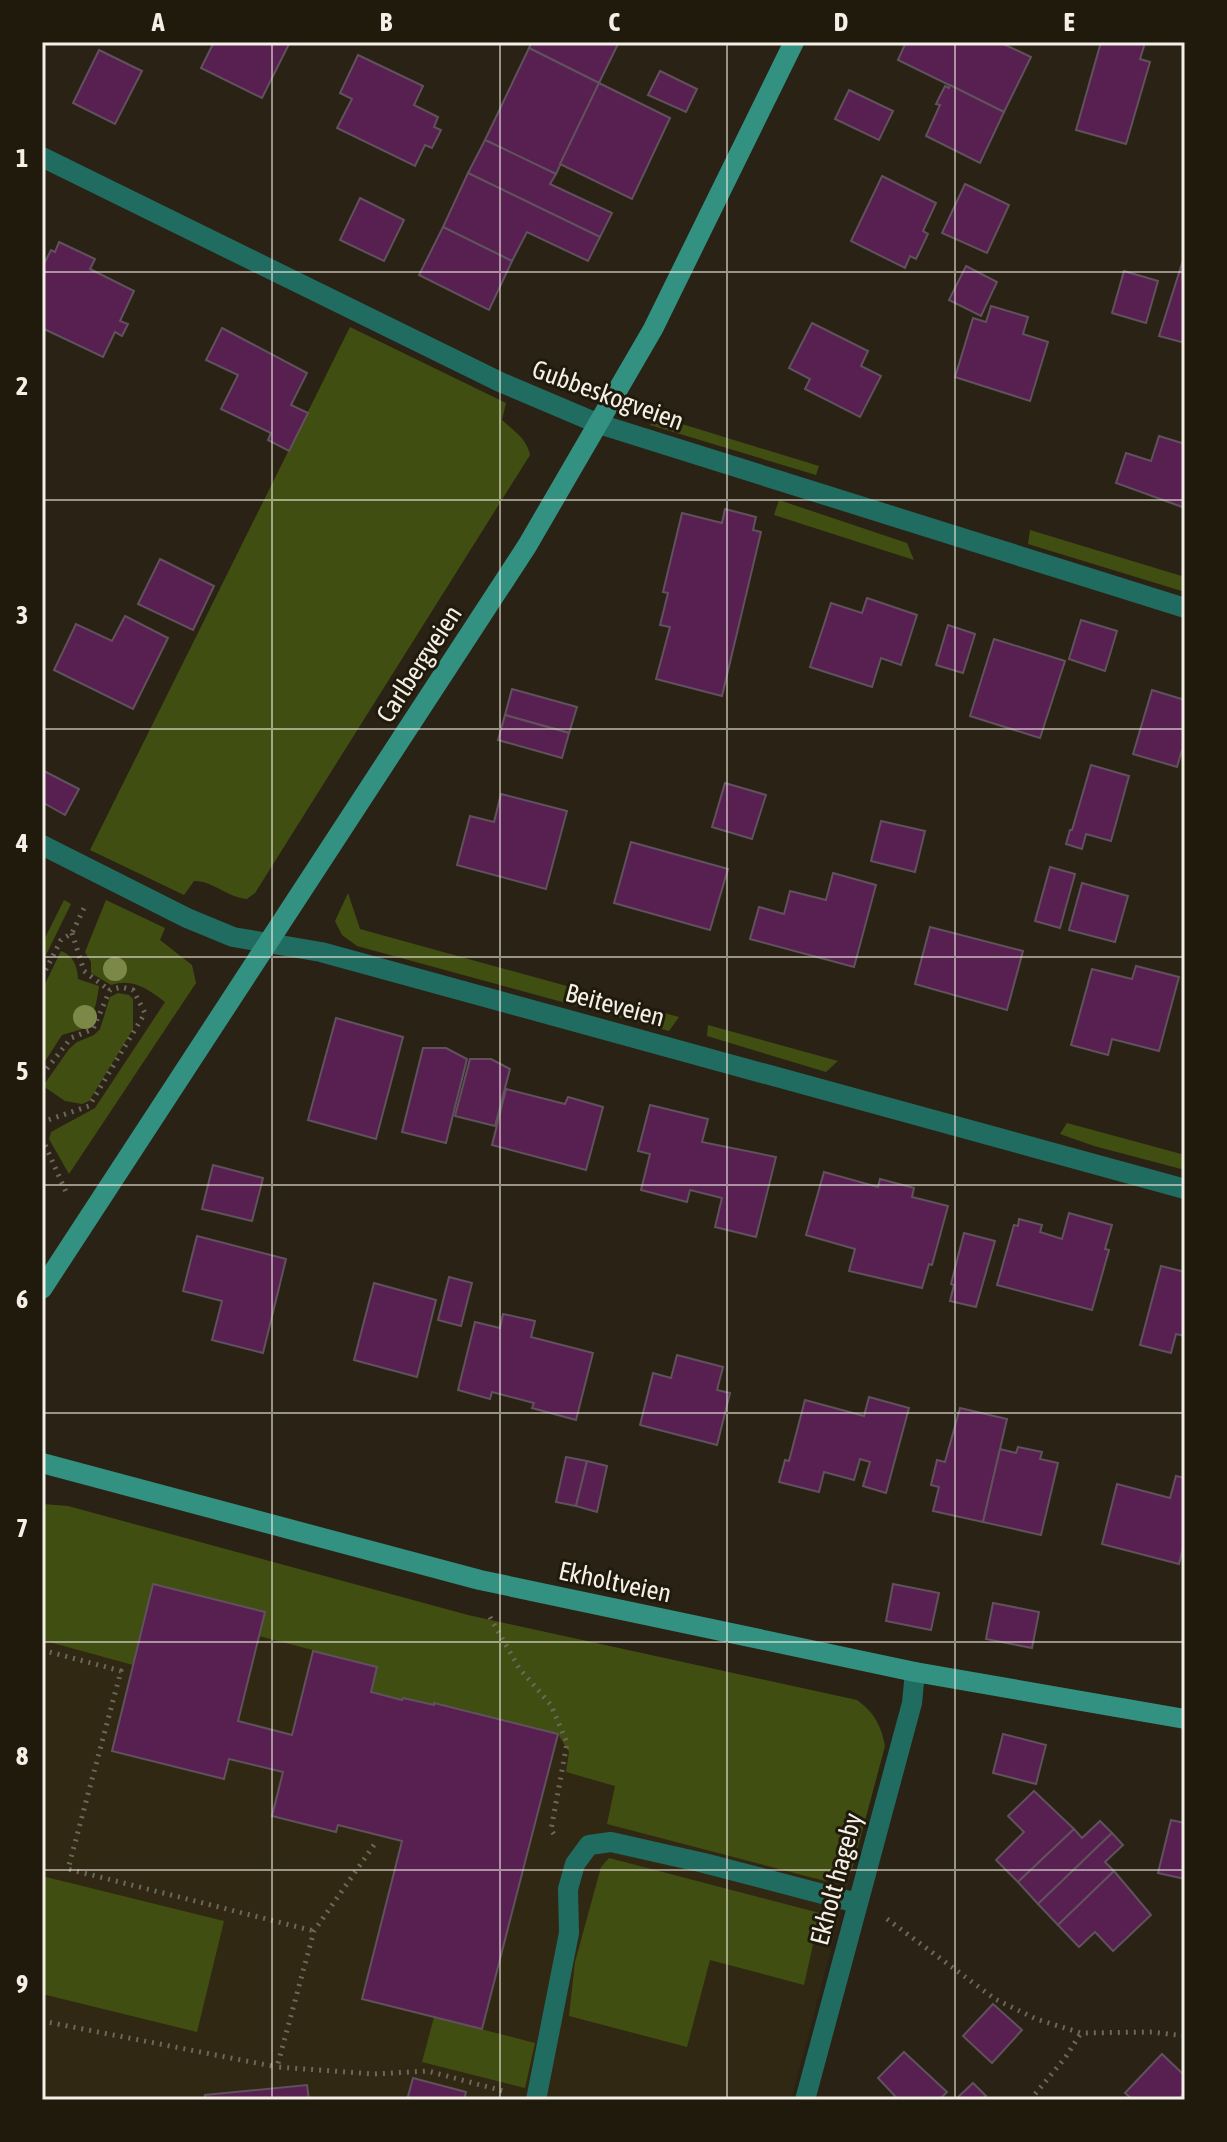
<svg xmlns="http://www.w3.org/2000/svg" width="1227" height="2142" viewBox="0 0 1227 2142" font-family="'Asap Condensed',sans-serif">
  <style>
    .built { fill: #312813 }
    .green { fill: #404e11 }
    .building { fill: #581f51; stroke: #60515d; stroke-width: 2 }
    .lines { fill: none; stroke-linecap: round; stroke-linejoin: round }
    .path { stroke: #6d675b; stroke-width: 5; stroke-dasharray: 2 6; stroke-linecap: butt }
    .lane { stroke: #216c60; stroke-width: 20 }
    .street { stroke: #216c60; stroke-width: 20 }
    .secondary { stroke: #339182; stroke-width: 20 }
    .tree { fill: #7b8847 }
    .grid { fill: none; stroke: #f4f0e7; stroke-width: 2; stroke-opacity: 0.55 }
    .labels { text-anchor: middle; stroke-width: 6; stroke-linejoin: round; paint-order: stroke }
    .street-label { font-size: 26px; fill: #f4f0e7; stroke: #201a0c }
    .neatline { fill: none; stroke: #f4f0e7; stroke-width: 3 }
    .grid-label { font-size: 26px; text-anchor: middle; font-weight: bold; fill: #f4f0e7 }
  </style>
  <rect width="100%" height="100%" fill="#2a2315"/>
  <path class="built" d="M42,1504L68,1506L468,1615L857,1700L871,1710L881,1728L885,1746L791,2100H42Z"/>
  <g class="green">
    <path d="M350,327L506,403L502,420C514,431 527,439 530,455L255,893L247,899C227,897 211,880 194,881L184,895L90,850Z"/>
    <path d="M656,416L819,466L816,475L650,425Z"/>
    <path d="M779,500L907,543L914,560L774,515Z"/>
    <path d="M1030,530L1185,577V592L1028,544Z"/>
    <path d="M348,893L360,929L679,1017L669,1031L357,946L342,935L335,921Z"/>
    <path d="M64,900L71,904L42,963V944Z"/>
    <path d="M106,900L165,928L160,940L192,965L196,983L69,1174L49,1139L51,1132L95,1108L165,1002C148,989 133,978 111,985L91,973V962L85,952Z"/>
    <path d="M61,951C74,956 77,966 78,979L99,986C97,1002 94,1015 86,1028L62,1035L42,1066V990Z"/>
    <path d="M118,993L129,995L133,999V1029L89,1101L82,1104L65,1101L43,1086L69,1049L77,1042L94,1035L100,1029L110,997Z"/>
    <path d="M708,1025L838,1061L826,1072L707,1036Z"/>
    <path d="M1067,1123L1185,1155V1170L1094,1146L1060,1134Z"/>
    <path d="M42,1504L68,1506L468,1615L857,1700C874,1713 881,1725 885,1746L852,1869H838L825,1881L607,1824L615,1786L566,1772L569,1752L558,1734L435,1704L434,1705L403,1698L402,1700L371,1692L377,1667L259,1636L265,1612L154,1584L133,1665L42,1640Z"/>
    <path d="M609,1858L820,1913L804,1985L710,1960L687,2047L569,2016L575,1962L601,1867Z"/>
    <path d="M42,1876L224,1921L197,2032L42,1994Z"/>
    <path d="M434,2017L535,2043L525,2088L422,2062Z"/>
  </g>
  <g class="building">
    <path d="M214,42H290L262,98L201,68Z"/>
    <path d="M532,42H619L599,83L529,48Z"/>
    <path d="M906,42H999L1031,57L1004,112L898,60Z"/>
    <path d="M1101,42L1145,43L1140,59L1150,62L1126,144L1076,130Z"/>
    <path d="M529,48L599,83L556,174L485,140Z"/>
    <path d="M99,50L142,71L115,124L73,103Z"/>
    <path d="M358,55L423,86L414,105L438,117L434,127L441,130L432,148L425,145L415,166L337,128L352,99L340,93Z"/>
    <path d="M660,71L697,89L686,112L648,95Z"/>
    <path d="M599,83L670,118L632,199L560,164Z"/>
    <path d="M950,85L1004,112L980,163L926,136L940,105L936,104L945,86L949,88Z"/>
    <path d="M849,90L893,111L879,140L835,119Z"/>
    <path d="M485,140L556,174L550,184L612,213L600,237L468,173Z"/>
    <path d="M468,173L600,237L588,261L527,232L512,261L443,227Z"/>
    <path d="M882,176L936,203L923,231L928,234L916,259L910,256L905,268L851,241Z"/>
    <path d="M965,184L1009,205L987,253L942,233Z"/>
    <path d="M360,198L404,220L384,261L340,240Z"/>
    <path d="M443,227L512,261L489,310L419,275Z"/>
    <path d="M59,242L95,259L90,269L134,291L120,321L128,324L122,336L115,332L103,357L42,328V268L51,250L55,252Z"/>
    <path d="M1185,254V343L1159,336Z"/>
    <path d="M966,266L997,282L981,316L949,300Z"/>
    <path d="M1124,271L1158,281L1146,323L1112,313Z"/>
    <path d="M991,306L1028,317L1023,334L1048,342L1030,401L955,377L973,318L986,322Z"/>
    <path d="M812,323L868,351L861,366L881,376L860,417L805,389L810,379L789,368Z"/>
    <path d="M222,328L307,373L291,405L308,413L289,451L268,440L271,433L221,409L238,375L206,360Z"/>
    <path d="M1159,436L1185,444V508L1116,483L1126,453L1151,461Z"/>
    <path d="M725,509L756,517L753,530L761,532L722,696L656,679L670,627L660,625L668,593L663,592L682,513L722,523Z"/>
    <path d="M160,559L214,586L193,630L138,604Z"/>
    <path d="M867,598L917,615L901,665L881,658L872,687L810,667L831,603L862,613Z"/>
    <path d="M125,616L168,638L133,709L54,670L76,624L112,641Z"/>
    <path d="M1081,620L1117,631L1105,671L1069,659Z"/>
    <path d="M948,625L975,634L963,673L936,665Z"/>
    <path d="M994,639L1065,661L1040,738L970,716Z"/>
    <path d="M512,689L577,707L569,733L505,715Z"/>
    <path d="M1152,690L1185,700V751L1182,750L1177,767L1133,754Z"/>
    <path d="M505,715L569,733L562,758L498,740Z"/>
    <path d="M1091,765L1129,776L1111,841L1086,834L1082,849L1066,844L1070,830H1072Z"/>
    <path d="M42,770L79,789L65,815L42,802Z"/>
    <path d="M725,783L766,795L752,839L712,827Z"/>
    <path d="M501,794L567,811L546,889L457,865L470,816L494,822Z"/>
    <path d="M881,821L925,831L915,872L871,861Z"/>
    <path d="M631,842L728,869L710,930L614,903Z"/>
    <path d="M1050,867L1075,874L1060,928L1035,921Z"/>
    <path d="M833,873L876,885L854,967L750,939L759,907L784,914L790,891L826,900Z"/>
    <path d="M1082,883L1128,896L1115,942L1069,930Z"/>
    <path d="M930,927L1023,951L1007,1010L915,984Z"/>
    <path d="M1136,966L1179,977L1159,1051L1112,1039L1108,1055L1071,1045L1092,969L1132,979Z"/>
    <path d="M336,1018L403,1037L376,1139L308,1120Z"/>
    <path d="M423,1048H446L467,1059L446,1143L402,1132Z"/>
    <path d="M470,1059H491L510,1069L495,1126L455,1116Z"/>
    <path d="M506,1089L565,1104L568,1097L603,1107L586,1170L492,1145Z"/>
    <path d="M650,1105L708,1119L702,1142L776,1157L756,1237L715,1227L722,1198L690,1190L687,1202L641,1190L650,1154L638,1151Z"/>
    <path d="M213,1165L263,1178L252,1221L202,1209Z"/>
    <path d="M824,1172L878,1187L880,1179L914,1188L912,1197L948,1206L932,1265L929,1264L922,1288L849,1271L855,1249L806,1235Z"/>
    <path d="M1069,1213L1112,1225L1105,1249L1109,1250L1092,1310L997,1285L1014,1225L1018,1226L1019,1219L1042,1225L1040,1232L1062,1239Z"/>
    <path d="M964,1233L995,1241L976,1307L950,1301L954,1285L951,1284Z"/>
    <path d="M197,1236L286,1259L263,1353L212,1340L222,1301L183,1291Z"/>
    <path d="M1161,1266L1185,1272V1336L1176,1334L1171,1353L1140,1345Z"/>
    <path d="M449,1277L472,1283L461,1326L438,1320Z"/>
    <path d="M374,1283L436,1300L417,1377L354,1360Z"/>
    <path d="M503,1314L535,1321L531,1337L593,1353L576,1420L532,1408L534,1403L492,1392L490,1399L458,1390L475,1322L500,1328Z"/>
    <path d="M677,1355L723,1367L717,1390L730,1393L717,1445L640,1425L653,1373L671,1378Z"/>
    <path d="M869,1397L909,1408L886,1493L863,1486L870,1462L860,1459L854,1480L824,1472L819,1492L779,1482L785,1460L789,1461L805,1400L864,1416Z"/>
    <path d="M960,1408L1007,1419L983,1522L933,1511L939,1487L931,1485L937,1460L945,1462Z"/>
    <path d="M1018,1447L1042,1452L1040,1459L1058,1463L1041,1535L983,1522L1000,1449L1016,1453Z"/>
    <path d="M566,1457L587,1461L576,1506L556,1502Z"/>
    <path d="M587,1461L607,1466L597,1512L576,1506Z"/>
    <path d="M1176,1476L1185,1478V1540L1179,1564L1102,1544L1117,1484L1170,1498Z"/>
    <path d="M153,1584L265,1612L238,1721L292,1735L313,1651L377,1667L371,1692L402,1700L403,1698L434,1705V1703L558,1734L482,2029L362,1999L402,1841L338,1825L336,1832L272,1816L283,1772L229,1759L224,1779L112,1751Z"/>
    <path d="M893,1584L939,1593L931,1630L886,1621Z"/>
    <path d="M993,1603L1039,1612L1032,1648L986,1639Z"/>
    <path d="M1003,1734L1046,1745L1036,1784L993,1773Z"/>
    <path d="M1034,1791L1074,1829L1018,1882L996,1860L1024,1832L1008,1816Z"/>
    <path d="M1171,1820L1185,1823V1879L1158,1873Z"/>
    <path d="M1100,1821L1112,1833L1038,1904L1018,1882L1074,1829L1082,1838Z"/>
    <path d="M1112,1833L1123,1845L1105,1862L1114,1871L1058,1925L1038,1904Z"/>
    <path d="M1114,1871L1151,1915L1113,1951L1095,1932L1079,1947L1058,1925Z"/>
    <path d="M993,2004L1022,2030L992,2063L963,2036Z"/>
    <path d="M904,2052L947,2092L939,2100H894L896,2097L878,2078Z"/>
    <path d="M1162,2054L1185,2076V2092L1178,2100H1133L1125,2093Z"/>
    <path d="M413,2078L466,2092L464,2100H407Z"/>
    <path d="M973,2083L986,2096L981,2100H955Z"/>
    <path d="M307,2085L309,2100H204L205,2095Z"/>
  </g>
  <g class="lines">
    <g class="path">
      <path d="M72,933L84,971L109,990"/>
      <path d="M42,977L61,940L72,933L86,904"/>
      <path d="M42,1075L71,1038L93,1029L110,990L121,987L133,990L145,1013L89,1106L42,1122"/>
      <path d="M42,1138L66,1192"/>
      <path d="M490,1617L519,1668L551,1705L567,1743L551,1830L556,1837"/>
      <path d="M42,1650L121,1671L68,1869L314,1931"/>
      <path d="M374,1845L314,1931L277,2067L374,2074L428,2071L507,2092"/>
      <path d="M887,1919L995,1999L1036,2019L1081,2033L1152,2032L1185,2036"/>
      <path d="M42,2021L277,2067"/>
      <path d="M1030,2100L1065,2058L1081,2033"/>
    </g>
    <path class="lane" d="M536,2100L569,1933L568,1889L575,1864L589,1845L611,1842L704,1863L857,1903"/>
    <g class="street">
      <path d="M42,157L500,382L599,424L1185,608"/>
      <path d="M42,845L187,918L233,937L321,952L1185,1189"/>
      <path d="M805,2100L912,1703L915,1672"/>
    </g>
    <g class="secondary">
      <path d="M42,1289L527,546L653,329L794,42"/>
      <path d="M42,1463L480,1580L915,1672L1185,1719"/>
    </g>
  </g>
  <g class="tree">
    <circle cx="115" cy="969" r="12"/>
    <circle cx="85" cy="1017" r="12"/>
  </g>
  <path class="grid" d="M272,42V2100M500,42V2100M727,42V2100M955,42V2100M42,272H1185M42,500H1185M42,729H1185M42,957H1185M42,1185H1185M42,1413H1185M42,1642H1185M42,1870H1185"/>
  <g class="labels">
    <g class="street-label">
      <text transform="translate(608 395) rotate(20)" y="9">Gubbeskogveien</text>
      <text transform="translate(419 664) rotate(-57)" y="9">Carlbergveien</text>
      <text transform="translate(615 1005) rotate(15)" y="9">Beiteveien</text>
      <text transform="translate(615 1582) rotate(12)" y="9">Ekholtveien</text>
      <text transform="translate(836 1879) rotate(-75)" y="9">Ekholt hageby</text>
    </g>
  </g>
  <rect width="1227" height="2142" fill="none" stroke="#201a0c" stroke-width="88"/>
  <rect x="44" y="44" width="1139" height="2054" class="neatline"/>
  <g class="grid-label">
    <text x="158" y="31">A</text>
    <text x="386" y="31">B</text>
    <text x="614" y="31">C</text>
    <text x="841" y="31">D</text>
    <text x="1069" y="31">E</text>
    <text x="22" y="167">1</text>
    <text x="22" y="395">2</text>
    <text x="22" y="624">3</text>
    <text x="22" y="852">4</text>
    <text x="22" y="1080">5</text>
    <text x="22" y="1308">6</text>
    <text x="22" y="1537">7</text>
    <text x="22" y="1765">8</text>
    <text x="22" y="1993">9</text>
  </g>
</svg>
